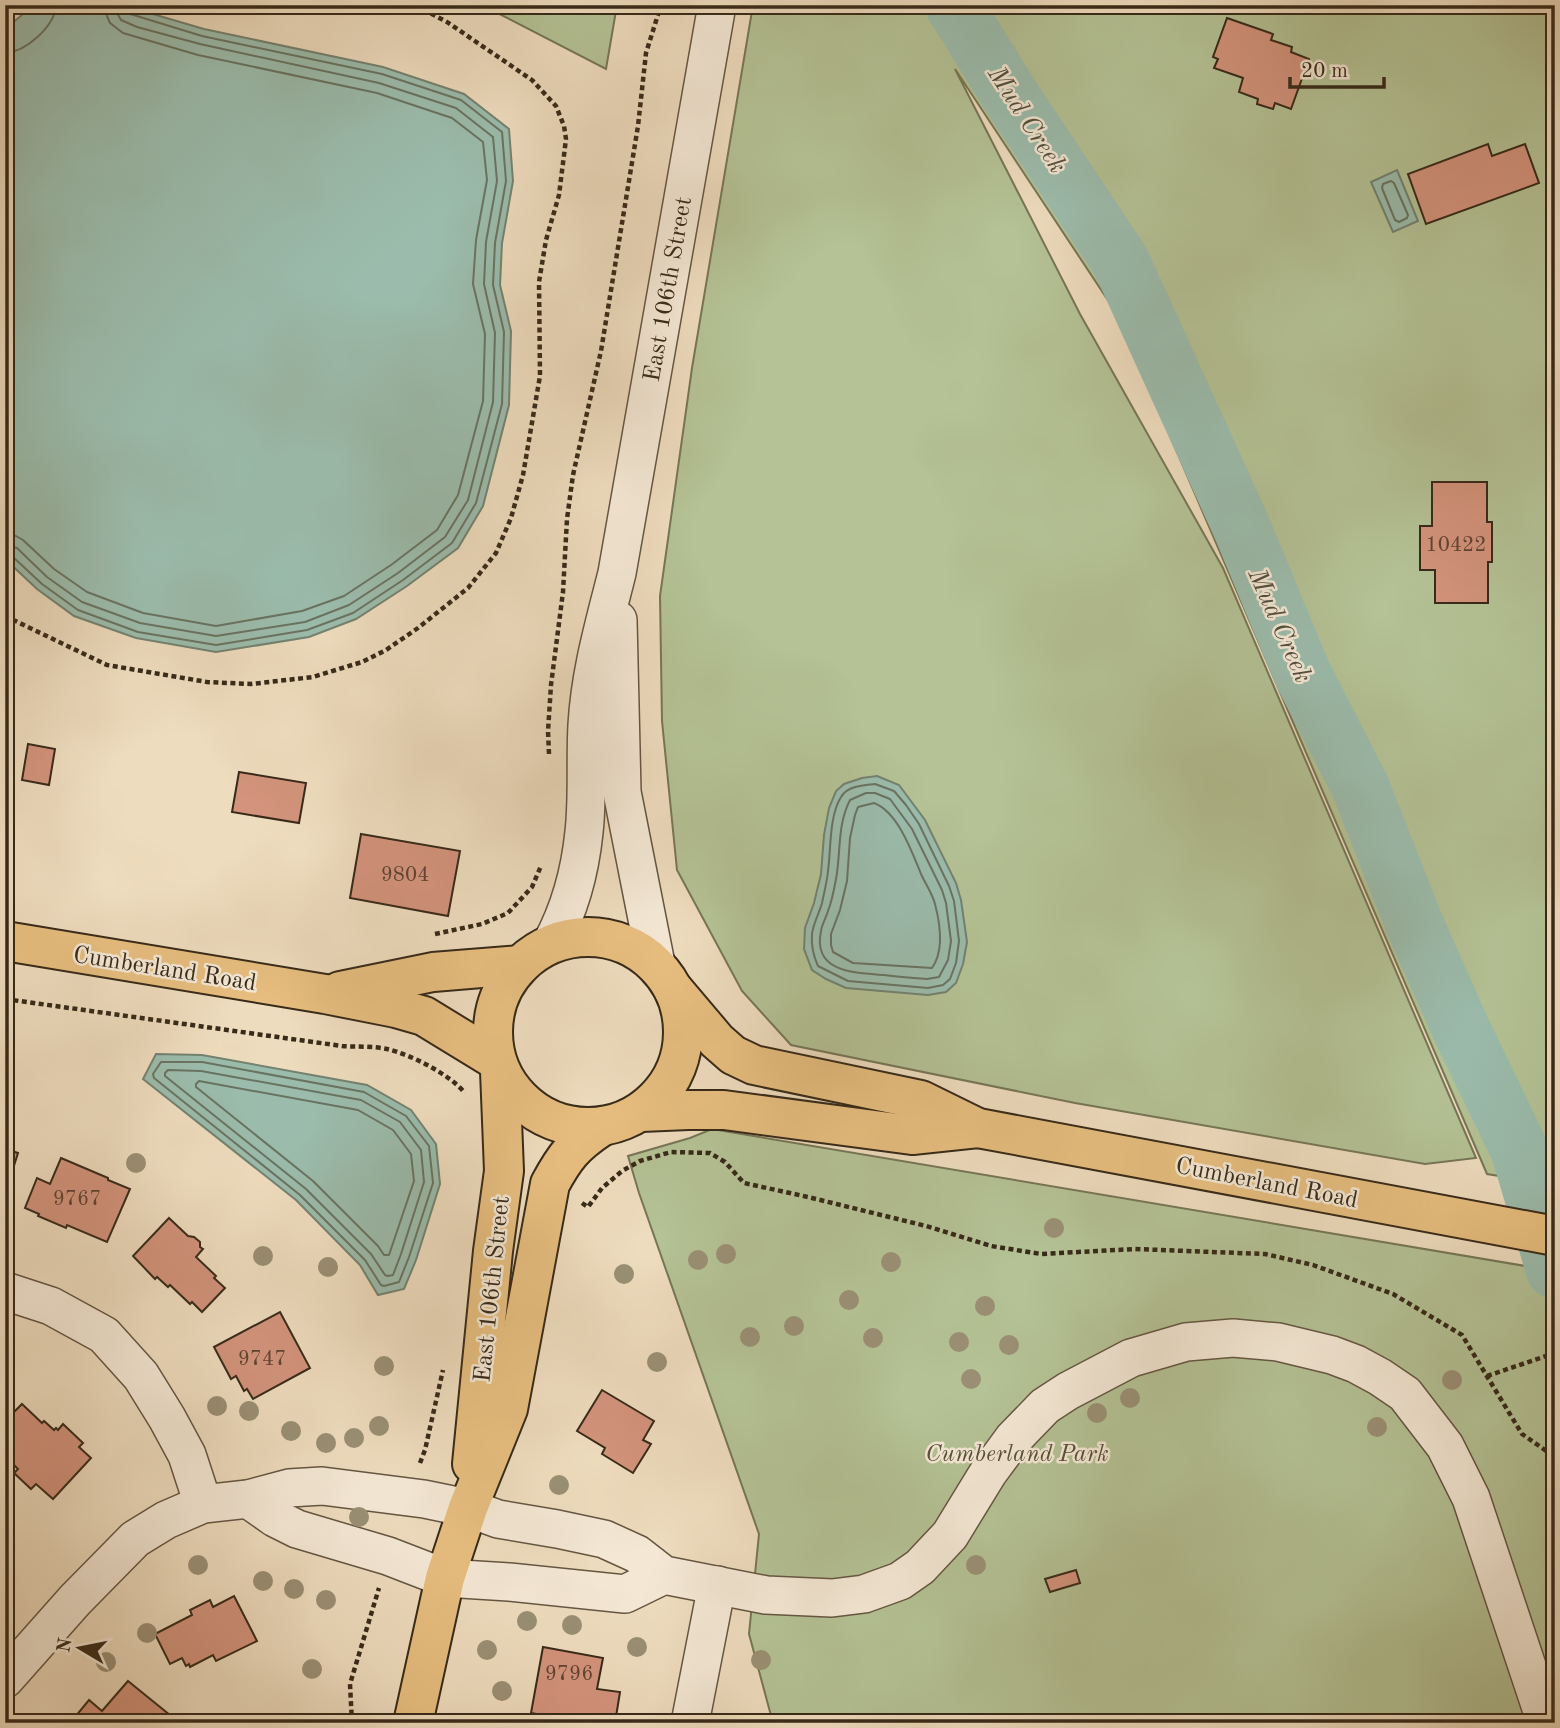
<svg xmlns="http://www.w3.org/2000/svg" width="1560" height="1728" viewBox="0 0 1560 1728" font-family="'Old Standard TT',serif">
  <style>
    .green { fill: #b4c295; stroke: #767657; stroke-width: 2 }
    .water { fill: #9bbcac; stroke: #738271; stroke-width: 2 }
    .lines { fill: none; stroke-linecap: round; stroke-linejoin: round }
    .shore { stroke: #697362; stroke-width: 2 }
    .river { stroke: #9bbcac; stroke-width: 58 }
    .building { fill: #d3937c; stroke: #372a19; stroke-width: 2 }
    .minor-casing { stroke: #655642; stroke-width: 40 }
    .major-casing { stroke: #372a19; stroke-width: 42 }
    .path { stroke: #372a19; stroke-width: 4.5; stroke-dasharray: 5 3.5; stroke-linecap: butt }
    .minor { stroke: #f4e8d5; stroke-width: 37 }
    .major { stroke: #e7be7f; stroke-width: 38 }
    .tree { fill: #9a8f74 }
    .labels { text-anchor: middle; stroke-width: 5; stroke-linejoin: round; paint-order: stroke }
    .number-label { font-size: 21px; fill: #5e4432 }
    .street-label { font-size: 24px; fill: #372a19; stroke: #f4e8d5 }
    .park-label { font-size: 24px; font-style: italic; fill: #565038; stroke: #f4e8d5 }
    .water-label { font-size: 26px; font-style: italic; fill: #504e3e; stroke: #f4e8d5 }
  </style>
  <rect width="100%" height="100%" fill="#eedcbe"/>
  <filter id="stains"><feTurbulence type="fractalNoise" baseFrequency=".00286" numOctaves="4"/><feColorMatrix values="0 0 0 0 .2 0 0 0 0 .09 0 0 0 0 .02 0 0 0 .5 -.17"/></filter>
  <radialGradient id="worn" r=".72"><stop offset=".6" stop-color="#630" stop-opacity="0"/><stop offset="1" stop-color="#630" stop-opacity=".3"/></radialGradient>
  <g class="green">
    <path d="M482,5H617L606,69Z"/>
    <path d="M753,5H1555V1185L1487,1174L1119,317L955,69L1080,314L1223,568L1476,1158L1425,1164L1075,1103L791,1045L742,991L677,870L662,721L660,596L692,368Z"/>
    <path d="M712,1129L1555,1271V1723H773L749,1634L759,1534L639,1193L628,1156L690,1138Z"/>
  </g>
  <g class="water">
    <path d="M39,5H122L204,29L383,67L464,94L509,129L513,181L502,243L500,285L511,331L509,405L483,506L458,548L407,586L356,619L309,637L216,652L136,638L74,616L37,589L5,559V29L29,9Z"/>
    <path d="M1397,170L1418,221L1393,232L1371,182Z"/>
    <path d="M877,776L899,785L925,820L956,883L961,900L967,942L963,964L956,983L946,992L928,995L846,988L826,979L812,970L804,949L805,928L814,903L821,874L824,835L829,808L836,791L844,784L862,778Z"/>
    <path d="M156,1054L202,1055L367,1085L411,1110L436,1144L440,1184L416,1260L404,1289L378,1295L360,1265L296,1200L143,1079Z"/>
  </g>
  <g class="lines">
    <g class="shore">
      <path d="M5,53C26,52 55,26 56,5"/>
      <path d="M1391,181L1394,183L1408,215L1407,218L1399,222L1395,220L1382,188L1383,184Z"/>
      <path d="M5,535L16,536L23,540L54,569L87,592L143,613L216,626L302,611L344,596L391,565L437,530L458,495L483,401L485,334L473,284L476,240L487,180L483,142L452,118L377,93L198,55L123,33L110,23L107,16L105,5"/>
      <path d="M5,545L17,548L47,577L82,602L140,623L216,636L305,622L349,605L398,573L445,537L468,500L493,402L495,333L484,284L486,242L497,181L493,137L456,108L379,83L200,44L137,27L121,20L117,13L116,5"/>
      <path d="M5,554L12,556L42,584L78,610L138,632L216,645L307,630L353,613L403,580L452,543L476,503L502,404L504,332L493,285L495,243L506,181L502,132L461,100L382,74L202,36L127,13L125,5"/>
      <path d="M875,784L894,791L906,805L919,824L949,886L954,901L959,941L956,963L950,979L943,985L928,988L848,981L818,966C813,955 811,946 812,934C813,924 819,914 822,903C824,893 827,882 828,871C831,850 829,816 841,797C847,786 864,785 875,784Z"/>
      <path d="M866,793H875L890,799L912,829L942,890L946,903L951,941L948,960L939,977L927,979C913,978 899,977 884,975C856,973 812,973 821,931C822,924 826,918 828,911C832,901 834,890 836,879C841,853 837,825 850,800Z"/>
      <path d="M874,803C898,812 912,852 921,874C926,885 932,893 935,904C940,923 944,951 932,968L853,963L833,952L831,945V934L840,910L847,881L850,838L855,815L858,807Z"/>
      <path d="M161,1062H202L364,1092L406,1116L429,1146L433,1183L409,1257L399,1282L384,1286L381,1285L365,1260L300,1195L154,1078L153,1074Z"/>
      <path d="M168,1070L201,1071L361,1100L400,1122L421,1150L424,1182L401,1254L393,1275L388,1276L385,1275L371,1254L306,1189L165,1076V1073Z"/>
      <path d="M199,1081L358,1110L393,1130L411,1154L414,1181L389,1255H384L378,1246L313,1181L196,1087V1084Z"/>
    </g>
    <path class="river" d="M954,5L1008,92L1121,262L1242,528L1302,673L1360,786L1414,923L1461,1029L1520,1151L1555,1270"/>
  </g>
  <g class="building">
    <path d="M1227,18L1273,34L1271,40L1292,47L1291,52L1309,59L1291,109L1275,103L1273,109L1257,104L1258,99L1239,92L1243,78L1214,68L1218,59L1213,57Z"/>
    <path d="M1488,144L1492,156L1525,144L1539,183L1426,224L1408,174Z"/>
    <path d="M1432,482H1487V522H1492V562H1488V603H1435V570H1420V526H1432Z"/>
    <path d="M28,744L55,749L49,785L22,780Z"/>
    <path d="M239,772L306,783L299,823L232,812Z"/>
    <path d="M361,834L460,851L448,916L350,898Z"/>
    <path d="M5,1149L18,1153L7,1188L5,1187Z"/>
    <path d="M61,1158L108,1178V1180L130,1189L107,1242L67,1225L66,1228L38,1216L39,1214L25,1208L37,1178L50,1184Z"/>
    <path d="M169,1218L188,1236L194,1237L200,1242V1247L203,1249L196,1257L216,1276L214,1278L225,1288L202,1312L192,1302L190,1304L170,1285L168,1287L157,1277L155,1279L133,1256Z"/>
    <path d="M280,1312L310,1368L253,1399L247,1389L244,1391L236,1376L231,1379L214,1347Z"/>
    <path d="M602,1390L654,1421L643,1440L651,1444L633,1473L602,1454L605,1448L577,1431Z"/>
    <path d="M22,1404L42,1423L44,1421L54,1430L56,1428L58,1430L63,1424L83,1443L79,1447L91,1458L53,1499L36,1484L31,1489L14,1473L18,1469L13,1464L8,1470L5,1467V1442L8,1439L5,1436V1421Z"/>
    <path d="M1076,1570L1080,1583L1050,1592L1045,1579Z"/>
    <path d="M234,1596L257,1641L216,1661L213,1655L190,1667L189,1664L186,1666L182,1658L170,1664L155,1634L192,1615L190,1610L210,1600L213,1607Z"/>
    <path d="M543,1647L603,1658L597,1689L620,1692L615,1723H588L531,1713Z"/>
    <path d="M128,1681L176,1720L174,1723H70L89,1700L102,1711Z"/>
  </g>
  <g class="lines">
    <g class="minor-casing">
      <g id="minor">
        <path d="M618,620L622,792L656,964"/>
        <path d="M551,944C570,909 580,872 584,832C588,797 585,761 587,725C590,672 604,625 617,573L717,5"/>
        <path d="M5,1291L51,1306L104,1335L141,1376L167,1418L187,1455L203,1504"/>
        <path d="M248,1499L275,1518L297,1529L388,1556L445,1578L509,1582L625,1594L664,1575"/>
        <path d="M5,1679L75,1600L135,1539L166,1520L203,1504L248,1499L289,1488L322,1486L424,1499L468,1508L498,1519L557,1529L604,1539L637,1554L664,1575L766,1595L832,1598L864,1594L900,1581L920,1567L950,1535L988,1473L1013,1439L1045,1406L1068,1391L1131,1358L1186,1342L1233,1338L1278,1342L1332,1355L1356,1364L1380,1377L1405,1394L1445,1446L1471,1498L1546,1723"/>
        <path d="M690,1723L717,1585"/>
      </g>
    </g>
    <g class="major-casing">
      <g id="major">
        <circle cx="588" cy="1032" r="95"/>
        <path d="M5,941L325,994L396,1008L424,1016L496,1060"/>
        <path d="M673,989L717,1041L733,1055L754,1065L921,1100L978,1128L1555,1236"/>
        <path d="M340,991L433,972L520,965"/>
        <path d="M641,1112L688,1110H724L912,1135L978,1128"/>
        <path d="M472,1464L493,1251L504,1171L500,1071"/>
        <path d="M413,1723L445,1578L468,1508L508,1409L550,1184C565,1156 574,1145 601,1127"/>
      </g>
    </g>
    <g class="path">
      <path d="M5,616L107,665L207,682L251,684L313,677L362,662L386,650L418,628L468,588L496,553L511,518L523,475L540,376L539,282L546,240L559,195L566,139L564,126L556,106L532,80L447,22L415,5"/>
      <path d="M549,754L548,731L551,685L563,592L567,519L573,475L601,351L638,126L646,53L661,5"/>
      <path d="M435,934L482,924L508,913L532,887L541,866"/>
      <path d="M5,999L342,1046C357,1047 373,1046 387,1049C412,1055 449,1074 465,1093"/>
      <path d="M582,1203L588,1207L602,1188L622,1171L640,1161L671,1152L710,1153L725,1162L744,1183L808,1197L926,1226L991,1246L1041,1254L1135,1249L1265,1254L1313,1265L1393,1294L1462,1335L1522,1434L1555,1457"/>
      <path d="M1487,1376L1555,1353"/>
      <path d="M420,1463L425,1450L443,1370"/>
      <path d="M352,1723L350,1684L379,1588"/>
    </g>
    <use href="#minor" class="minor"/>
    <use href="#major" class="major"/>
  </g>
  <g class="tree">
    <circle cx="136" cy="1163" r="10"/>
    <circle cx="1054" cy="1228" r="10"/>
    <circle cx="726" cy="1254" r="10"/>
    <circle cx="263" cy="1256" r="10"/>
    <circle cx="698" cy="1260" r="10"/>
    <circle cx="891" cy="1262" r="10"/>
    <circle cx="328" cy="1267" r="10"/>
    <circle cx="624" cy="1274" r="10"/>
    <circle cx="849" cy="1300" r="10"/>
    <circle cx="985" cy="1306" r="10"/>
    <circle cx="794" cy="1326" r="10"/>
    <circle cx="750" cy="1337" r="10"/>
    <circle cx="873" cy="1338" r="10"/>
    <circle cx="959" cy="1342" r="10"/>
    <circle cx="1009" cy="1345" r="10"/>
    <circle cx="657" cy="1362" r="10"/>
    <circle cx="384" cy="1366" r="10"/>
    <circle cx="971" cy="1379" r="10"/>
    <circle cx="1452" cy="1380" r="10"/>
    <circle cx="1130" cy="1398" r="10"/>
    <circle cx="217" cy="1406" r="10"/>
    <circle cx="249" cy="1411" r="10"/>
    <circle cx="1097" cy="1413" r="10"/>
    <circle cx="379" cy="1426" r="10"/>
    <circle cx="1377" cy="1427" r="10"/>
    <circle cx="291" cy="1431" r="10"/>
    <circle cx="354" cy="1438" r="10"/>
    <circle cx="326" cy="1443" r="10"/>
    <circle cx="559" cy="1485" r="10"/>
    <circle cx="359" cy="1517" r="10"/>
    <circle cx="198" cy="1565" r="10"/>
    <circle cx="976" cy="1565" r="10"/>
    <circle cx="263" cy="1581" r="10"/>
    <circle cx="294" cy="1589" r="10"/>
    <circle cx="326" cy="1600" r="10"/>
    <circle cx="527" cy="1621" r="10"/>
    <circle cx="572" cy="1625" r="10"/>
    <circle cx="147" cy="1633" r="10"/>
    <circle cx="637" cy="1647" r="10"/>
    <circle cx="487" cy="1650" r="10"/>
    <circle cx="761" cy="1660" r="10"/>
    <circle cx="106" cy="1662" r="10"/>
    <circle cx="312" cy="1669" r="10"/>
    <circle cx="502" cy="1691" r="10"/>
  </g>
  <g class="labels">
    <g class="number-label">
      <text x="1456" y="551">10422</text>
      <text x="405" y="881">9804</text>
      <text x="77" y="1205">9767</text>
      <text x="262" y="1365">9747</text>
      <text x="569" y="1680">9796</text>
    </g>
    <g class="street-label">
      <text transform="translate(667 289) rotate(-80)" y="8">East 106th Street</text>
      <text transform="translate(165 968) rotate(9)" y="8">Cumberland Road</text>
      <text transform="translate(1267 1182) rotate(11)" y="8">Cumberland Road</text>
      <text transform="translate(491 1289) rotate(-84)" y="8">East 106th Street</text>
    </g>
    <g class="park-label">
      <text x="1017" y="1461">Cumberland Park</text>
    </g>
    <g class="water-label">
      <text transform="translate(1028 119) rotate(57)" y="9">Mud Creek</text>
      <text transform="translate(1281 625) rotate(66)" y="9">Mud Creek</text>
    </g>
  </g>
  <rect width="1560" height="1728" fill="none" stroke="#eedcbe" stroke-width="28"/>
  <rect x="7" y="7" width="1546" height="1714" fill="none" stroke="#372a19" stroke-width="3.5"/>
  <rect x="14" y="14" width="1532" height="1700" fill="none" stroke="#372a19" stroke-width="2"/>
  <g transform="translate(80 1648) rotate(280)" stroke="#f4e8d5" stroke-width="5" paint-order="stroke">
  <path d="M0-5L12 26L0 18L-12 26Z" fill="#372a19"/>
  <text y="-10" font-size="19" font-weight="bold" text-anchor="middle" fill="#372a19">N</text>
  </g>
  <path d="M1290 77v10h94v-10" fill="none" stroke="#372a19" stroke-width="3.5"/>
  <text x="1301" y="77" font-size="21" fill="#372a19" stroke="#f4e8d5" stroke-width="5" paint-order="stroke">20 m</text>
  <rect width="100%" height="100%" filter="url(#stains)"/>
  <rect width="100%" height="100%" fill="url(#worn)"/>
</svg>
